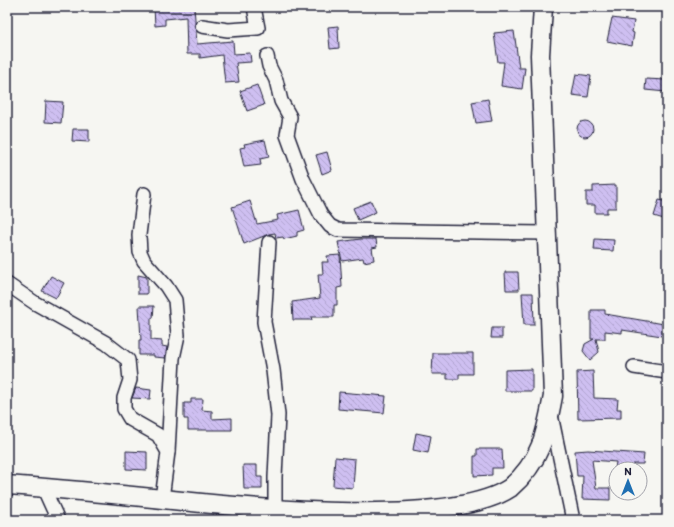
<svg xmlns="http://www.w3.org/2000/svg" width="674" height="527" viewBox="0 0 674 527" font-family="Itim,sans-serif">
  <style>
    .building { fill: url(#building-back-hatch); stroke: #22223b }
    .lines { fill: none; stroke-linecap: round; stroke-linejoin: round }
    .street-casing { stroke: #22223b; stroke-width: 16 }
    .secondary-casing { stroke: #22223b; stroke-width: 21 }
    .street { stroke: #f6f6f2; stroke-width: 13 }
    .secondary { stroke: #f6f6f2; stroke-width: 18 }
  </style>
  <defs>
    <pattern id="building-back-hatch" width="6" height="6" patternUnits="userSpaceOnUse"><rect width="6" height="6" fill="#cebff1"/><path d="M-1 5l2 2M0 0l6 6M5-1l2 2" fill="none" stroke="#b1a4d0"/></pattern>
  </defs>
  <rect width="100%" height="100%" fill="#f6f6f2"/>
  <filter id="ink" filterUnits="userSpaceOnUse"><feTurbulence type="fractalNoise" baseFrequency=".025" numOctaves="2"/><feDisplacementMap in="SourceGraphic" scale="8" xChannelSelector="R" yChannelSelector="G"/><feConvolveMatrix kernelMatrix="1 2 1 2 8 2 1 2 1" color-interpolation-filters="sRGB"/></filter>
  <g filter="url(#ink)">
    <g class="building">
      <path d="M154,7H194L197,44L233,41L234,54L250,53L251,62L236,63L239,82L225,83L222,55L200,58V54H187L186,17L165,19V25L155,26Z"/>
      <path d="M612,18L634,21L632,32L634,33L632,46L607,41Z"/>
      <path d="M338,26L339,48L330,49L328,27Z"/>
      <path d="M514,31L519,68H525L522,89L501,86L504,62H498L494,33Z"/>
      <path d="M576,74L591,76L588,97L572,95Z"/>
      <path d="M646,79L666,80V92L645,90Z"/>
      <path d="M257,85L264,105L247,111L240,91Z"/>
      <path d="M488,99L492,121L476,123L472,102Z"/>
      <path d="M46,101L63,102L61,123L45,122Z"/>
      <circle cx="585" cy="129" r="8"/>
      <path d="M73,129H89V142L72,141Z"/>
      <path d="M265,140L269,157L260,159L261,165L244,167L240,148L245,147L244,144Z"/>
      <path d="M327,152L332,170L322,174L316,155Z"/>
      <path d="M616,185V208H607V213H595V205H586V192H593V186Z"/>
      <path d="M659,200L667,202V220L654,216Z"/>
      <path d="M250,201L257,224L278,220L277,215L299,210L304,230L297,232V236L284,239L283,237L276,238L275,233L269,234L244,244L232,207Z"/>
      <path d="M371,201L376,212L358,220L353,208Z"/>
      <path d="M361,239H376L377,247L372,248L374,260L364,262L363,258L342,261L338,242Z"/>
      <path d="M595,239L614,240L613,251L594,250Z"/>
      <path d="M340,255L342,287L337,288V305H334V317H311L312,320H293L292,302L320,298L318,274H323L322,262H328L327,256Z"/>
      <path d="M505,272H518L519,290H506Z"/>
      <path d="M138,275L147,277V294H138Z"/>
      <path d="M51,276L64,283L56,298L42,291Z"/>
      <path d="M522,293H533L534,325H524Z"/>
      <path d="M139,306H154L153,318H151V340L162,341V346L167,347L165,358L154,357V355H139V340H141Z"/>
      <path d="M591,310H605V314L664,324L662,336L622,330V333L605,331V339H596L599,352L590,360L583,351L585,344L594,339H591Z"/>
      <path d="M492,328H502V338H491Z"/>
      <path d="M433,353H473V374H459V379H447V374H432Z"/>
      <path d="M532,369V391H505V370Z"/>
      <path d="M593,371L594,398L618,399L617,409H621V418L578,419L577,372Z"/>
      <path d="M136,388L151,390L150,399L132,398Z"/>
      <path d="M339,392L386,396L384,413L338,409Z"/>
      <path d="M191,399H203L202,410L212,411V419L232,418V430H188V419H184V403H191Z"/>
      <path d="M416,433L431,436L428,453L413,450Z"/>
      <path d="M477,449H502L503,468H492V475L474,476V456H477Z"/>
      <path d="M588,450L644,454L643,464H633V469H615L616,462L592,460L596,488H610V500L582,499L583,476H577L575,451Z"/>
      <path d="M126,451L147,452V470L126,469Z"/>
      <path d="M335,457L355,459L353,488L333,486Z"/>
      <path d="M243,465H257V477H262V489H244Z"/>
    </g>
    <g class="lines">
      <g class="street-casing">
        <g id="street">
          <path d="M202,26L228,30L258,28L254,7"/>
          <path d="M267,56L269,66L276,80L281,101L290,117L287,135L303,179L321,215L330,226L338,230L546,233"/>
          <path d="M144,194L139,235L140,252L144,261L166,286L175,300L178,335L173,358L168,452"/>
          <path d="M269,242L264,322L273,370L278,415L275,477V511"/>
          <path d="M7,284L35,303L106,343L128,360L130,380L124,398V409L130,419L158,435L168,452L162,499"/>
          <path d="M634,367L667,372"/>
          <path d="M551,415L573,520"/>
          <path d="M43,487L58,520"/>
        </g>
      </g>
      <g class="secondary-casing">
        <path id="secondary" d="M7,485C66,489 124,495 182,501C258,509 451,527 510,488C541,461 546,434 553,396L540,55L543,7"/>
      </g>
      <use href="#street" class="street"/>
      <use href="#secondary" class="secondary"/>
    </g>
  </g>
  <rect width="674" height="527" fill="none" stroke="#f6f6f2" stroke-width="24"/>
  <rect x="12" y="12" width="650" height="503" fill="none" stroke="#22223b" stroke-width="1.5" filter="url(#ink)"/>
  <g transform="translate(628 481)"><circle r="19" fill="#f6f6f2" stroke="#a1a1a9"/>
  <path d="M0-3L7 15L0 10L-7 15Z" fill="#1f6fb2"/>
  <text y="-6" font-size="11" font-weight="bold" text-anchor="middle" fill="#22223b">N</text>
  </g>
</svg>
